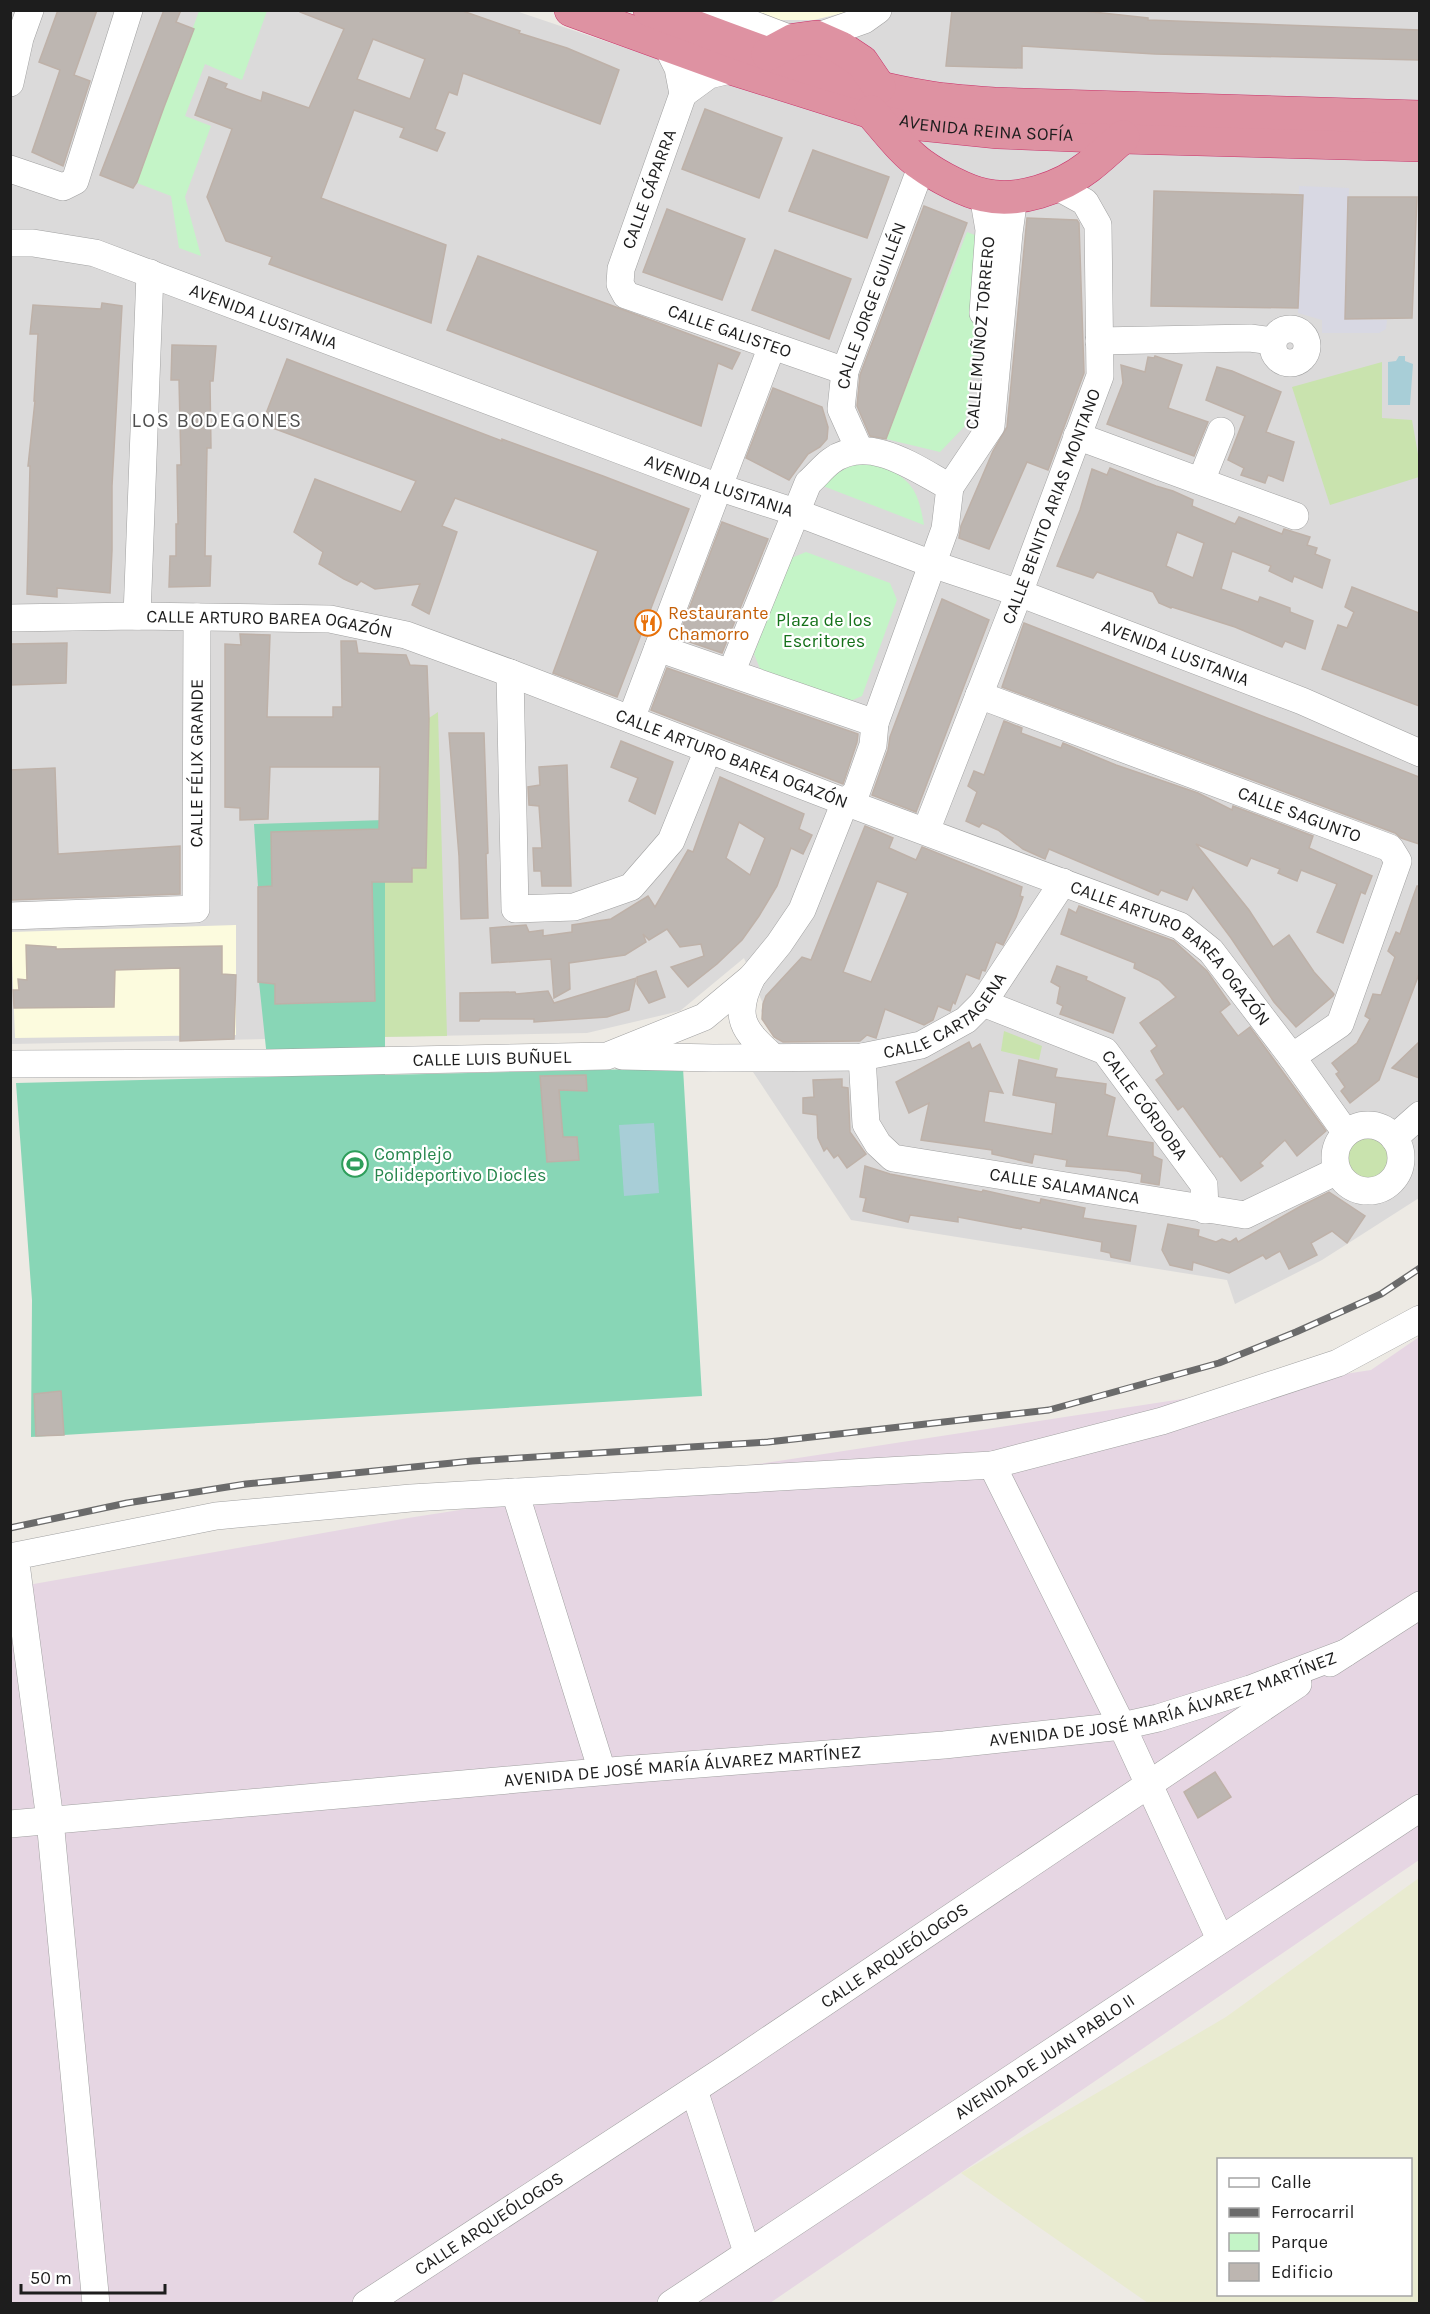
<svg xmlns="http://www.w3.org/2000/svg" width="1430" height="2314" viewBox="0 0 1430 2314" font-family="Karla,sans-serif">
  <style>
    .residential { fill: #dbdada }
    .industrial { fill: #e6d6e3 }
    .education { fill: #fcfbde }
    .farmland { fill: #e9ebd0; fill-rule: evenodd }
    .grass { fill: #c9e3ae }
    .park { fill: #c4f4c7 }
    .pitch { fill: #88d6b6 }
    .plaza { fill: #d8d8e3 }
    .water { fill: #a8ced7 }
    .building { fill: #bdb6b1; stroke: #beb1a8; stroke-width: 1.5; fill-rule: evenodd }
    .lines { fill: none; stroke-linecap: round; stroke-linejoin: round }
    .minor-casing { stroke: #a1a1a1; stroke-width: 28 }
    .highway-casing { stroke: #c9336a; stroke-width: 34 }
    .minor { stroke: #fff; stroke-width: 27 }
    .highway { stroke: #de92a2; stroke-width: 33 }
    .rail-casing { stroke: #6b6b6b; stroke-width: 7 }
    .rail { stroke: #fff; stroke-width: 4.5; stroke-dasharray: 14; stroke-linecap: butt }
    .labels { text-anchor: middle; stroke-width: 4.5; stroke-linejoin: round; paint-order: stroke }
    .street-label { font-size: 18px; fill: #1d1d1d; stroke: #fff }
    .food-label { font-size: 18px; fill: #c56008; stroke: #fff; text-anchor: start }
    .park-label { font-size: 18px; fill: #15711a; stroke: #fff }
    .leisure-label { font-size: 18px; fill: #27864d; stroke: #fff; text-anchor: start }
    .neighbourhood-label { font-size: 20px; letter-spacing: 1.5px; fill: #505050; stroke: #fff }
  </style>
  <rect width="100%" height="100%" fill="#edeae4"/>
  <path class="residential" d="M10,11H516L753,91L784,12L781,11H1419V1198L1322,1260L1235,1304L1227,1280L851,1220L753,1072L792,1071L761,1011L763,1004L744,958L680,1011L587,1033L11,1044Z"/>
  <path class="industrial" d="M1419,1337V1860L770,2303L11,2304V1588L408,1518L1371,1370Z"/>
  <g class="education">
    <path d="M750,11H851L814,20H775Z"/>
    <path d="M236,925V1035L15,1038L11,932Z"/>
  </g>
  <path class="farmland" d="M1419,1878V2303H1148L961,2173L1226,2017ZM1218,2160H1410V2294H1218Z"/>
  <g class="grass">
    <path d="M1382,362V418L1412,420L1419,460V477L1330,505L1292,387Z"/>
    <path d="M438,712L447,1036L379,1037L372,879L411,882L412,868H426L429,718Z"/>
    <path d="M1004,1031L1042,1046L1039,1060L1001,1051Z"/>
    <circle cx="1367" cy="1160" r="22"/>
  </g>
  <g class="park">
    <path d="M199,11H267L242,80L205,64L185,116L211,126L185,197L201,256L179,248L171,196L137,183Z"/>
    <path d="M967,232L988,240L965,426L940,452L886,439Z"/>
    <path d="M873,461C909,479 917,484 924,525L823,486C840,469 849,465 873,461Z"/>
    <path d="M806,552L890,583L897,600L862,696L846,703L761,671L754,654L789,559Z"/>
  </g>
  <path class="pitch" d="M385,820V1075L683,1068L702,1396L31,1437L32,1300L16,1083L269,1077L259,982L258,887L254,824Z"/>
  <path class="plaza" d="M1299,186L1349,188L1345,319L1387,320L1386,329L1379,333H1322V320L1298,313Z"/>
  <g class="water">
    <path d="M1399,356H1405V361L1413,364L1410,405H1388V362L1396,361Z"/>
    <path d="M654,1123L659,1193L624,1196L619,1125Z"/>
  </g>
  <g class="building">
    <path d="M58,10H97L74,75L90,81L63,166L32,152L60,70L39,62Z"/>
    <path d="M164,10H181L176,22L194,29L164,107L137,182L133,188L100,175Z"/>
    <path d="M300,10H460L520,31L519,33L567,48L619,70L600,124L463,73L457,95L449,92L435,129L445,133L437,151L400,137L404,128L354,110L321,198L446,245L431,323L269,264L272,257L226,241L207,197L232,129L195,115L209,77L227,84L225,88L261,101L263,92L309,108L344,29L300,12ZM373,39L425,59L410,99L357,79Z"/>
    <path d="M952,10H1075L1148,18V20L1419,30V60L1155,54L1022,46V68L946,66Z"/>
    <path d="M705,109L782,138L759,198L682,169Z"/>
    <path d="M813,150L889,177L867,238L789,211Z"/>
    <path d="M1154,191L1303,195L1298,308L1151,306Z"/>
    <path d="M1348,197H1417L1412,318L1345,319Z"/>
    <path d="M924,206L967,223L886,439L870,436L857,406L860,375Z"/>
    <path d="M667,209L745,239L722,300L643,272Z"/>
    <path d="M1027,218L1077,220L1079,223L1084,373L1048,470L1027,462L989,549L959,538L961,526L993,451L1007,427Z"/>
    <path d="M775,250L851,279L829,339L752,310Z"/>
    <path d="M478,256L740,353L732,369L718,363L701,426L447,330Z"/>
    <path d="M102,303L122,306L112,486V550L110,593L57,588V597L27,594L30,466H28L35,401H34L38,334H30L33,305L101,309Z"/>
    <path d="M172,345L216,346L213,381H210L211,448H207L205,556H211L210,586L169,587L170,556H176V524H178L177,465H181L179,380H171Z"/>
    <path d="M1155,356L1182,365L1168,408L1208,422L1194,456L1107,424L1123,383L1121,365L1145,372L1148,357L1154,358Z"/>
    <path d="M287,359L502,441V439L603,476L689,509L617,697L553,673L598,551L455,498L442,526L457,532L429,614L412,605L420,584L375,589L361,581L357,585L344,579L319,564L323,552L294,532L315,479L401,512L416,481L262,424Z"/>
    <path d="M1217,367L1232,371L1281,392L1266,432L1294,442L1283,481L1268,475L1265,483L1241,475L1244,468L1228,460L1245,416L1206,400Z"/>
    <path d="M773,388L822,407L828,427L827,439L820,447L808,454L789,480L746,458Z"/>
    <path d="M1110,468L1156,486L1173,491L1193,500L1192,506L1235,524L1239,517L1282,534L1284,529L1310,537L1307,545L1317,548L1315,554L1330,560L1322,588L1294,576L1292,582L1269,571L1271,566L1232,551L1221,589L1258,602L1260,597L1290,608V612L1313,621L1305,649L1285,641L1282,647L1235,627L1172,607L1171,608L1159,603L1153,592L1097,572L1093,578L1057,566L1080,510L1092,469L1107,475ZM1177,532L1204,543L1193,578L1166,566Z"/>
    <path d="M722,522L768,539L722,653L678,638Z"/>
    <path d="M1352,587L1419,613V706L1322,669L1338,625L1347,628L1354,612L1345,607Z"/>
    <path d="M942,599L989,620L916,812L872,795L888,750L890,737Z"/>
    <path d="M1024,623L1419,777V844L1401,838L1395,833L1002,687Z"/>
    <path d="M240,634L270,635L267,717H333V707H342L341,641H356L358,653L406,655L410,665L427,666L429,718L426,868H412V882H372L375,1001L275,1004V984L258,982V887L272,886L271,832L379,829L380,767H270L268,819L240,820V808L225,807V644L241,645Z"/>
    <path d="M67,643L66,683L10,685V644Z"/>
    <path d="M667,668L858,734L857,742L843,784L651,710Z"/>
    <path d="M1004,721L1022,728L1021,733L1061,748L1063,743L1116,765L1198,793L1232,810L1233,806L1313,836L1309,848L1372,876L1365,894L1361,892L1343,943L1317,932L1337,884L1301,870L1297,881L1278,873L1280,869L1251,858L1247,866L1196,844L1249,910L1273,947L1289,935L1314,972L1334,994L1333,996L1296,1027L1274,1002L1231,938L1193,887L1187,900L1161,890L1158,895L1049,849L1045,859L1023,849L998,830L982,823L979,827L966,821L977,792L968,786L974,771L984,775Z"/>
    <path d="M449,733H484L488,853L486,854L488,918L461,919L459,856Z"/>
    <path d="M621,741L673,762L655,814L629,801L638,778L611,767Z"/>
    <path d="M567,765L571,886H542L541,871H534L533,848H542L539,806L529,805L528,787L540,785L539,767Z"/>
    <path d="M55,768L58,854L180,846V894L11,900L10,770Z"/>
    <path d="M720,777L804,814L799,829L812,835L803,854L791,848L777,886L759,916L742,940L717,964L688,987L671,967L704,956L701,944L680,947L667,929L649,940L643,934L646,942L625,955L569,963L570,989L554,998L551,959L492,963L490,928L526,925L529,932L543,930V936L572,932V925L611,919L648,896L655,907L688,850L693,852ZM739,822L765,838L750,875L726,858Z"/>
    <path d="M865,826L893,838L889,848L916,860L922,847L1022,887L1020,896L1023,897L1016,917L1003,945L996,942L985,971L982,970L979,979L966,974L955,1004L953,1002L950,1011L938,1006L933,1020L924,1025L885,1009L876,1038L867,1035L860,1041L783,1042L774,1037L762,1019L763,1004L766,996L802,957L811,960ZM877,881L908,893L871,982L843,972Z"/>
    <path d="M1417,886H1419V974L1379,1080L1350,1103L1341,1091L1345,1087L1336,1074L1339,1072L1332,1063L1357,1043L1370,1019L1365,1016L1373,994L1381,995L1395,957L1388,951L1396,932L1400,934Z"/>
    <path d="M1079,906L1174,941L1207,971L1230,1004L1220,1012L1238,1036L1250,1027L1326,1131L1297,1156L1285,1140L1260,1163L1263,1166L1241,1181L1222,1156L1220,1157L1183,1106L1178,1110L1156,1080L1164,1074L1151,1051L1157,1046L1140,1023L1176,997L1159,980L1134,968L1135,963L1061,934L1069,909L1076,913Z"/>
    <path d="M26,945L56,947V949L222,946V974L236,975L234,1039L180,1041V968L115,970L114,1007L14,1008L13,990H19L18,979L27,980Z"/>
    <path d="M1057,966L1087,977L1086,980L1125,998L1113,1033L1060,1014L1063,1006L1057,1003L1060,987L1051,982Z"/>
    <path d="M656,971L665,997L649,1003L637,984V977Z"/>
    <path d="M636,978L629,1010L607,1017L534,1022V1019H480L479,1021H460V993L515,992L516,994L548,991L554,1003Z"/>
    <path d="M969,1042L972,1049L980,1044L1003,1093L989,1091L984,1122L1052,1134L1056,1103L1013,1095L1019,1060L1057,1069L1055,1077L1106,1084L1105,1094L1115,1098L1107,1136L1153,1143V1156L1162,1160L1159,1185L1141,1182L1142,1174L1127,1171L1066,1166L1067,1160L1034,1154L1032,1163L992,1154V1150L921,1140L929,1103L909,1113L896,1082Z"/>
    <path d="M1419,1042V1078L1392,1068Z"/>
    <path d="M586,1075L587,1091L559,1090L563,1137H577L579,1160L547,1162L540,1076Z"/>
    <path d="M842,1079V1087L848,1088L850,1132L866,1154L847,1168L838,1155L834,1158L827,1148L824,1151L818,1138L817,1115L803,1113V1098L814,1097L813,1080Z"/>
    <path d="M865,1166L890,1174L982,1192L983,1190L1040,1203L1041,1199L1085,1208L1083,1218L1136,1226L1130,1261L1111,1257L1110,1253L1101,1251L1102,1242L1022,1227L1021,1229L958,1217V1222L910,1215L908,1222L863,1211L866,1198L860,1197Z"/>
    <path d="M1329,1192L1365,1216L1347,1243L1332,1231L1311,1243L1317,1255L1289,1269L1280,1251L1266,1259L1263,1255L1229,1273L1193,1262L1192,1270L1170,1265L1162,1250L1168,1224L1199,1230L1198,1236L1216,1242L1222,1239L1230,1242L1236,1238L1238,1242L1301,1206Z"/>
    <path d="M61,1391L64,1435L36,1436L34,1394Z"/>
    <path d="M1215,1772L1231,1797L1198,1818L1184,1792Z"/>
  </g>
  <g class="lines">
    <g class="minor-casing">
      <g id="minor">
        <path d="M715,10L794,40"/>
        <path d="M816,37L864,20L878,10"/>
        <path id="s1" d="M667,46L678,68L683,94L621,269L620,284L626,295L845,371"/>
        <path d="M10,83L20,38L30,10"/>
        <path d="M683,94L709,75L734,69"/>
        <path d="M10,169L63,187L75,181L129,10"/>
        <path d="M983,195L989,230L983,313"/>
        <path id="s2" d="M10,243H33L95,253L718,487L795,512L932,564L1019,593L1302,701L1420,753"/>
        <circle cx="1290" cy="346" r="17"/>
        <path d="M1099,341L1250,338L1273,341"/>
        <path d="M1077,436L1295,516"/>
        <path id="s3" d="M859,449L841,409L845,371L922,165"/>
        <path d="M1201,481L1221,431"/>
        <path d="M950,487L991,426L1009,233L1014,197"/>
        <path d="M137,616L150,273"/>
        <path id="s4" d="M10,618L137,616L330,619L406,635L510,673L845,802L1180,926L1211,951L1292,1057L1346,1133"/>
        <path d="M658,648L875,723L945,529L950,487C916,469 869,433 831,461C823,467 816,476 808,483L731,673"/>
        <path d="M510,673L515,909L574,907L631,887L671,841L708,750"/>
        <path id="s5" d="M979,695L1390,848L1398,861L1340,1024L1292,1057"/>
        <path d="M631,719L772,346"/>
        <path id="s6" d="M926,831L1019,593L1100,376L1098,225L1085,202L1056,186"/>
        <path id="s7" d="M10,916L196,909L197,617"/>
        <path d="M752,977C732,1017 743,1030 773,1057"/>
        <path id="s8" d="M983,1003L1105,1051L1204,1185L1205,1210"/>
        <path id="s9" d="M622,1056L713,1058L862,1057L921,1045L966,1020L983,1003L1063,882"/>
        <path id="s10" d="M862,1057L866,1124L878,1144L893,1158L1245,1215L1337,1171"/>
        <path id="s11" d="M10,1064L268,1063L607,1056L704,1017L752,977L779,944L802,910L845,802L856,793L873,745L875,723"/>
        <circle cx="1368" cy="1158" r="33"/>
        <path d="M1394,1138L1420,1115"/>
        <path d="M992,1465L1122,1726L1220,1939"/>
        <path d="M515,1492L602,1771"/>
        <path d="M1330,1663L1420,1605"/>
        <path id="s12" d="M10,1824L622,1770L944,1745L1122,1726L1158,1718L1250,1689L1345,1653"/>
        <path d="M694,2090L747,2252"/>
        <path d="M96,2304L50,1820L15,1556L216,1516L411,1498L992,1465L1162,1421L1338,1363L1420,1319"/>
        <path id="s13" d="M366,2304L730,2066L1298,1684"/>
        <path id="s14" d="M671,2304L1420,1808"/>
      </g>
    </g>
    <g class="highway-casing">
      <g id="highway">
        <path id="s15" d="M571,10L734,69L871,112L920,124L998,132L1123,137L1420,145"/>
        <path d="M650,10C738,43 833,82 926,97C948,101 971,102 994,104L1420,117"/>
        <path d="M768,54L794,40L816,37L841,48L862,62L879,87"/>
        <path d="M871,112C887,130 903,152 922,165C937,176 967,192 984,195C1018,203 1061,188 1088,167C1100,158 1111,147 1123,137"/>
      </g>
    </g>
    <use href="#minor" class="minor"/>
    <use href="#highway" class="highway"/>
    <g class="rail-casing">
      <path id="rail" d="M10,1528L127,1503L246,1484L472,1461L768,1442L1049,1410L1219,1363L1296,1332L1381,1294L1420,1268"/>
    </g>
    <use href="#rail" class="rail"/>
  </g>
  <defs>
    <g id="restaurant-ring" transform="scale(1.35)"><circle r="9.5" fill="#fff" stroke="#e8710a" stroke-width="1.5"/><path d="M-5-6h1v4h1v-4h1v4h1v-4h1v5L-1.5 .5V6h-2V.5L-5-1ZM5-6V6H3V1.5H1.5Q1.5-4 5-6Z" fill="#e8710a"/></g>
    <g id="stadium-ring" transform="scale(1.35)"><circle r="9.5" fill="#fff" stroke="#2e9e5b" stroke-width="1.5"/><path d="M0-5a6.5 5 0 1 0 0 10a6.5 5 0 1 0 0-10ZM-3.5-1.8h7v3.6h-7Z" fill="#2e9e5b"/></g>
  </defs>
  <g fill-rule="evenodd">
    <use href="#restaurant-ring" x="648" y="623"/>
    <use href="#stadium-ring" x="355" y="1164"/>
  </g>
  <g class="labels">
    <g class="street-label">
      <text dy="6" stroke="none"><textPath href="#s15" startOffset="434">AVENIDA REINA SOFÍA</textPath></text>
      <text transform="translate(649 189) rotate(-70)" y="6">CALLE CÁPARRA</text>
      <text dy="6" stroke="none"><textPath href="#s3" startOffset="152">CALLE JORGE GUILLÉN</textPath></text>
      <text dy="6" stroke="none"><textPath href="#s2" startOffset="266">AVENIDA LUSITANIA</textPath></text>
      <text dy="6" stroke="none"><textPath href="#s1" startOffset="374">CALLE GALISTEO</textPath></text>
      <text transform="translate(980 333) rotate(-85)" y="6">CALLE MUÑOZ TORRERO</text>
      <text dy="6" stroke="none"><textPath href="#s2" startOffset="752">AVENIDA LUSITANIA</textPath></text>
      <text dy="6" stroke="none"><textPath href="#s6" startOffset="348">CALLE BENITO ARIAS MONTANO</textPath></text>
      <text dy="6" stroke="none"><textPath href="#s4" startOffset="260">CALLE ARTURO BAREA OGAZÓN</textPath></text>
      <text dy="6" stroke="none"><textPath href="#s2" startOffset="1238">AVENIDA LUSITANIA</textPath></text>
      <text dy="6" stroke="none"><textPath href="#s4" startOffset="746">CALLE ARTURO BAREA OGAZÓN</textPath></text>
      <text dy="6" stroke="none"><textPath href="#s7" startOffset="332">CALLE FÉLIX GRANDE</textPath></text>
      <text dy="6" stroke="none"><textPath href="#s5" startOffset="342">CALLE SAGUNTO</textPath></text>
      <text dy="6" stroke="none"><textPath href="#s4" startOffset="1232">CALLE ARTURO BAREA OGAZÓN</textPath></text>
      <text dy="6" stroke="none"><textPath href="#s9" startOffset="336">CALLE CARTAGENA</textPath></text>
      <text dy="6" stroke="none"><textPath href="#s11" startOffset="482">CALLE LUIS BUÑUEL</textPath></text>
      <text dy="6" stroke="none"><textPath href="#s8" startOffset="198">CALLE CÓRDOBA</textPath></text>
      <text dy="6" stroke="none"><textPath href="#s10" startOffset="285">CALLE SALAMANCA</textPath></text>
      <text dy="6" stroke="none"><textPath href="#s12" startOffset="1162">AVENIDA DE JOSÉ MARÍA ÁLVAREZ MARTÍNEZ</textPath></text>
      <text dy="6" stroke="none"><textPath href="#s12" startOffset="675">AVENIDA DE JOSÉ MARÍA ÁLVAREZ MARTÍNEZ</textPath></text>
      <text dy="6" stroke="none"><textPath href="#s13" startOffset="633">CALLE ARQUEÓLOGOS</textPath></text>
      <text dy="6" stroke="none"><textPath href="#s14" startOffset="448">AVENIDA DE JUAN PABLO II</textPath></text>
      <text dy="6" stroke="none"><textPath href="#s13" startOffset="147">CALLE ARQUEÓLOGOS</textPath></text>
    </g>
    <g class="food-label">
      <text x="668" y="619">Restaurante<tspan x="668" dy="21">Chamorro</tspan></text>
    </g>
    <g class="park-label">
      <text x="824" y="626">Plaza de los<tspan x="824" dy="21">Escritores</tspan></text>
    </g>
    <g class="leisure-label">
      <text x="374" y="1160">Complejo<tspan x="374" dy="21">Polideportivo Diocles</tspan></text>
    </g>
    <g class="neighbourhood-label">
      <text x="217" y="427">LOS BODEGONES</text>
    </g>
  </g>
  <rect width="1430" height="2314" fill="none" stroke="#1d1d1d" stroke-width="24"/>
  <rect x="1217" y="2158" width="195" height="138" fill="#ffffff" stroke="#a5a5a5" stroke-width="1.5"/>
  <rect x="1229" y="2178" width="30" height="9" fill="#ffffff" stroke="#a5a5a5" stroke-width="1.5"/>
  <text x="1271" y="2188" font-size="18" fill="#1d1d1d">Calle</text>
  <rect x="1229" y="2208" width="30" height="9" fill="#6b6b6b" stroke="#a5a5a5" stroke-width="1.5"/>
  <text x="1271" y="2218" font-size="18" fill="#1d1d1d">Ferrocarril</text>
  <rect x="1229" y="2233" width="30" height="18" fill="#c4f4c7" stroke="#a5a5a5" stroke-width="1.5"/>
  <text x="1271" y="2248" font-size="18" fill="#1d1d1d">Parque</text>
  <rect x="1229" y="2263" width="30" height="18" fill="#bdb6b1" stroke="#a5a5a5" stroke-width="1.5"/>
  <text x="1271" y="2278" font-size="18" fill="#1d1d1d">Edificio</text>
  <path d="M21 2284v9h144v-9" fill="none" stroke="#1d1d1d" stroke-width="3"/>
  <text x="30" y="2284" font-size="18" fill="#1d1d1d" stroke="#ffffff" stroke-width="4.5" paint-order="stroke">50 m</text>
</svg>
